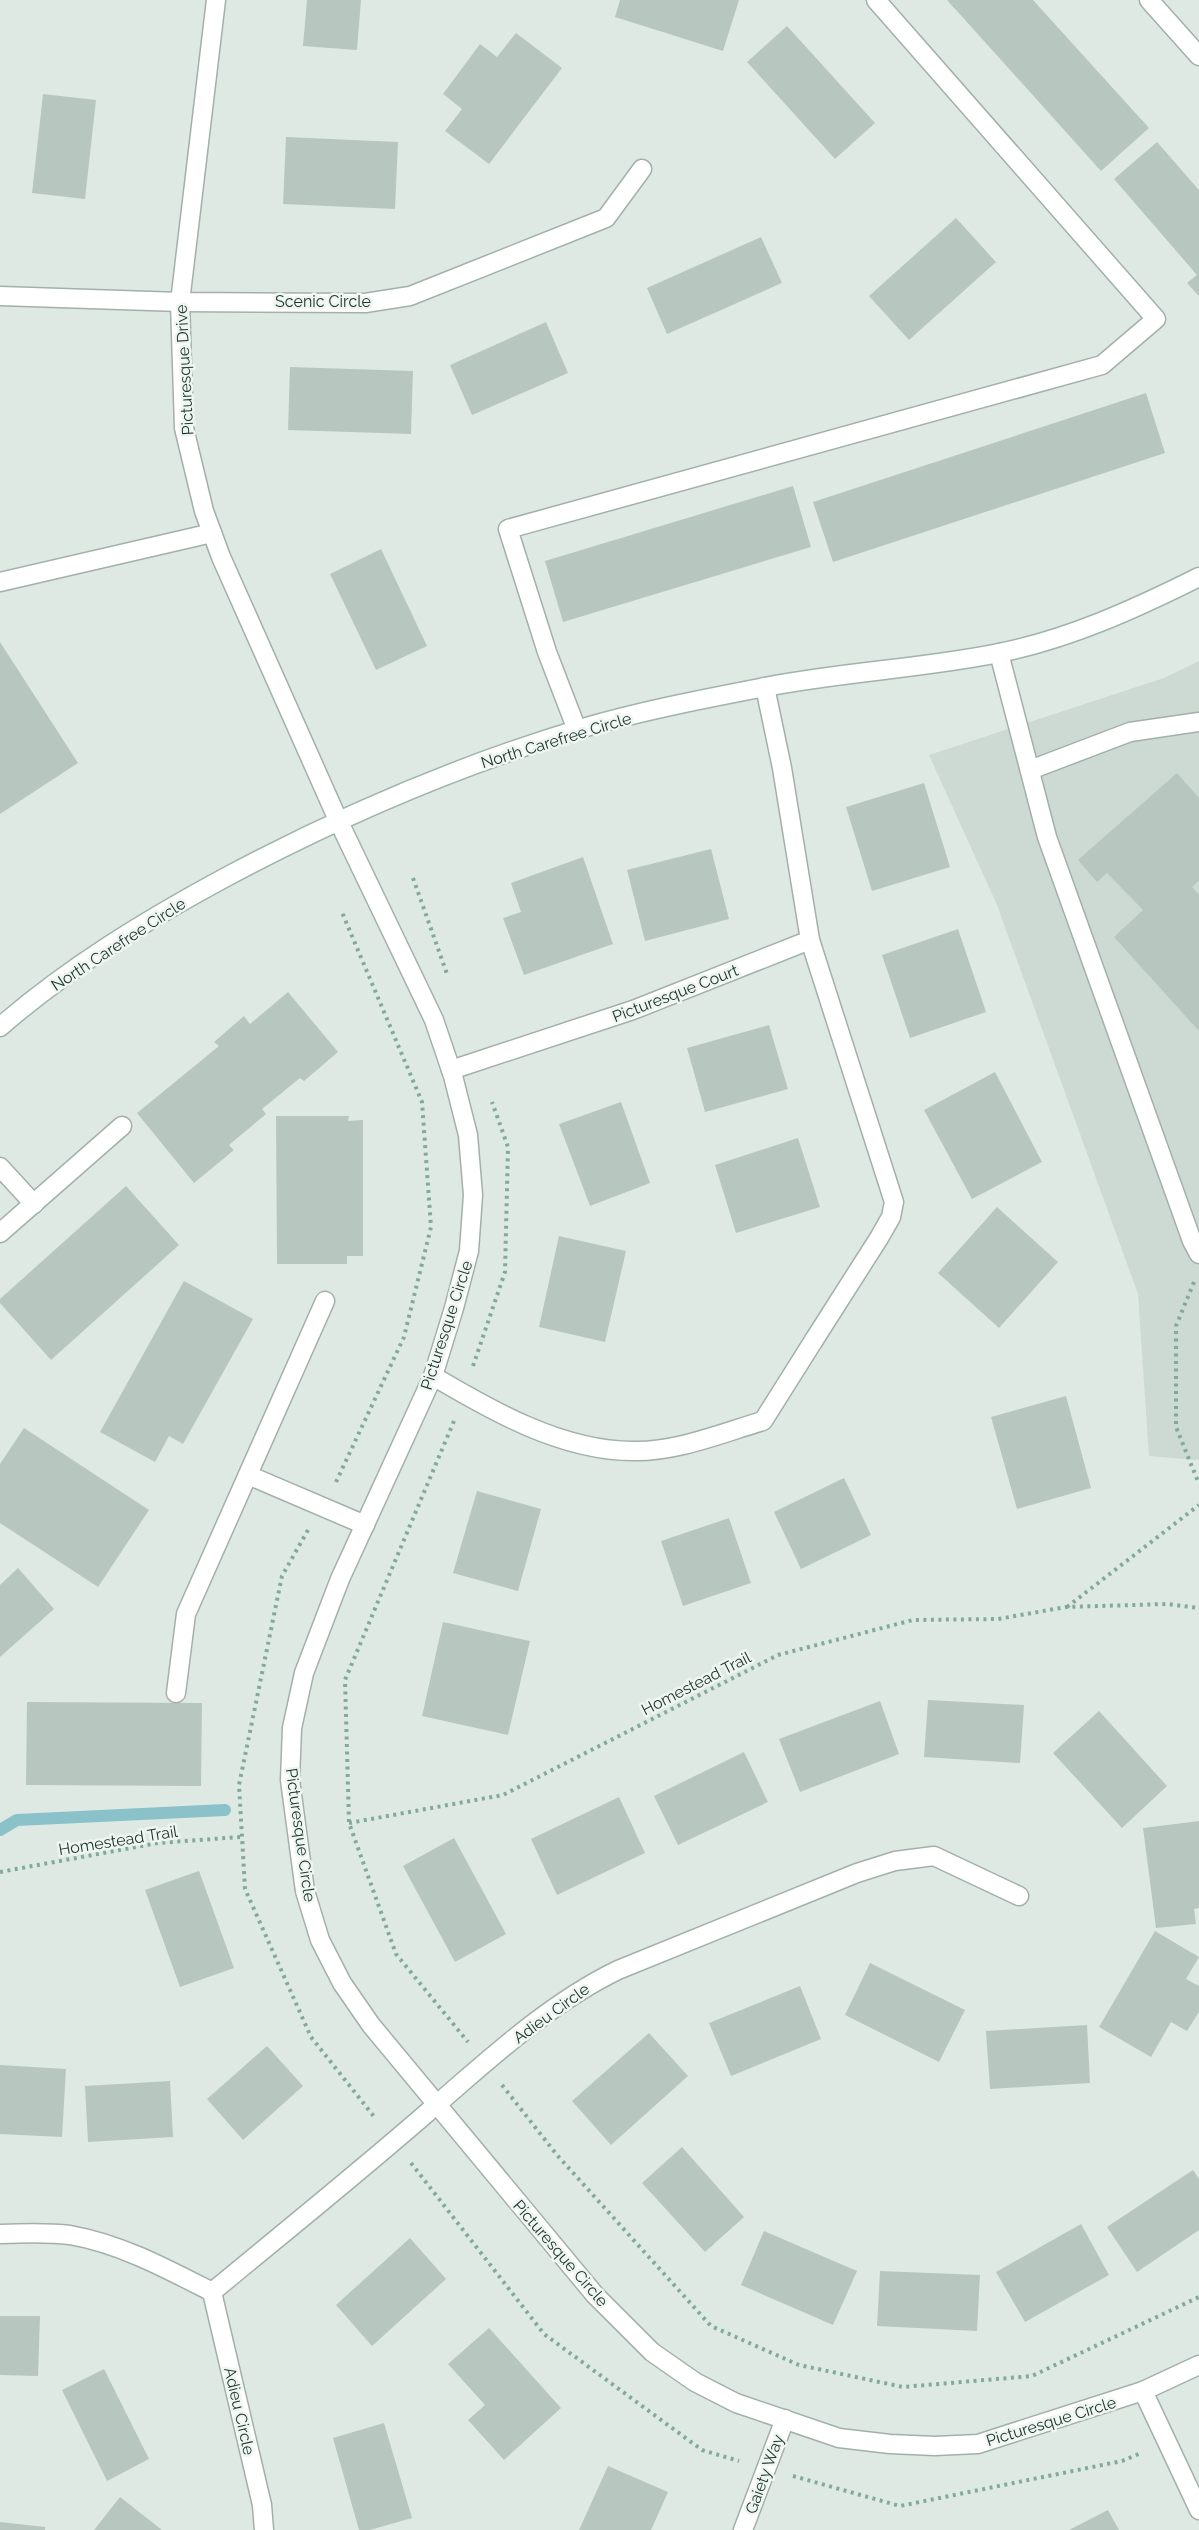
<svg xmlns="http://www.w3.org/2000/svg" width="1199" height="2530" viewBox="0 0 1199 2530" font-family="Raleway,sans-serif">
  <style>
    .built { fill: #cdd9d3 }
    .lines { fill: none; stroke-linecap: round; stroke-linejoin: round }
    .stream { stroke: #8bc2ca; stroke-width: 12 }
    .building { fill: #b8c6c0 }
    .service-casing { stroke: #a2b0ab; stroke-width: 21 }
    .minor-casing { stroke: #a2b0ab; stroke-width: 21 }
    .tertiary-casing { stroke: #a2b0ab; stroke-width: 21 }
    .secondary-casing { stroke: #9fb4ac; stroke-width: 21 }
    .path { stroke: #82aa9c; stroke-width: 4; stroke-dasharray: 3 4.5; stroke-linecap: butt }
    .service { stroke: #fff; stroke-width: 18 }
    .minor { stroke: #fff; stroke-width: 18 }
    .tertiary { stroke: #fff; stroke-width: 18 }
    .secondary { stroke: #fff; stroke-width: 18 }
    .labels { text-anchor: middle; stroke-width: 5; stroke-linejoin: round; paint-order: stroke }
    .street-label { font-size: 16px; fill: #213731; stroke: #eff6f2 }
  </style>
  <rect width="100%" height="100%" fill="#dfe9e4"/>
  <path class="built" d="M1199,661V1459L1195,1460L1149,1456L1138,1294L997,905L929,755L1164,678Z"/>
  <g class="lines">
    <path class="stream" d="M0,1830L17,1820L225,1810"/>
  </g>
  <g class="building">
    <path d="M307,0H361L357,50L303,46Z"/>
    <path d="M620,0H739L723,51L615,17Z"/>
    <path d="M947,0H1033L1149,128L1101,171Z"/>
    <path d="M787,26L875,123L835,159L747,62Z"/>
    <path d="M516,33L562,68L489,164L445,131L462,109L443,94L480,44L497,57Z"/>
    <path d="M43,94L96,100L85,199L32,193Z"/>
    <path d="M286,137L398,142L395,209L283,204Z"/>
    <path d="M1157,142L1199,190V296L1187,283L1197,275L1114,179Z"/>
    <path d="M956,218L996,262L909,340L869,296Z"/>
    <path d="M761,237L782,283L667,334L647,288Z"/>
    <path d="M546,322L568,373L472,415L450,365Z"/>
    <path d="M290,367L413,371L411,434L288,430Z"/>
    <path d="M1146,393L1165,453L833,562L813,502Z"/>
    <path d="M793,486L811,547L563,622L545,561Z"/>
    <path d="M381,549L427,646L376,670L330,574Z"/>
    <path d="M0,642L78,763L0,814Z"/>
    <path d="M1177,773L1199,798V880L1192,887L1199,895V1031L1114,937L1143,910L1107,873L1097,882L1078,860Z"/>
    <path d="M924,783L950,867L872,891L846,807Z"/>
    <path d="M711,849L729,919L645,941L627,870Z"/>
    <path d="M583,857L613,944L524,975L503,918L521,912L511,883Z"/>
    <path d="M958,929L986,1012L910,1038L882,955Z"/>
    <path d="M288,992L338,1052L304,1081L300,1078L262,1109L266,1114L229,1145L234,1150L194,1183L137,1113L219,1046L214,1042L244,1016L250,1024Z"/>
    <path d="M769,1025L788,1089L705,1112L687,1048Z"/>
    <path d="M995,1072L1042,1162L972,1199L924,1110Z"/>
    <path d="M621,1102L650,1183L590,1206L559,1124Z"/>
    <path d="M276,1116H349L348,1121L363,1120V1256H347V1264H277Z"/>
    <path d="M798,1138L820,1207L736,1233L715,1165Z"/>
    <path d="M126,1186L179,1245L51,1360L0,1303V1299Z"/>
    <path d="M997,1207L1058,1262L999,1328L938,1273Z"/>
    <path d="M559,1236L626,1251L605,1342L539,1327Z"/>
    <path d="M184,1281L253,1319L183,1444L169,1436L155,1462L100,1432Z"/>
    <path d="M1066,1396L1091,1488L1017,1509L991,1417Z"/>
    <path d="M24,1428L149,1510L98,1587L0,1523V1464Z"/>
    <path d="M844,1478L871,1535L801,1569L774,1512Z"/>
    <path d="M477,1491L541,1509L518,1591L453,1573Z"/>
    <path d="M729,1518L751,1583L683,1606L661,1541Z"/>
    <path d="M18,1568L54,1609L0,1657V1585Z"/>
    <path d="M443,1622L530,1641L508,1735L422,1716Z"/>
    <path d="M928,1700L1024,1705L1020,1763L924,1757Z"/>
    <path d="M880,1701L899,1754L800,1792L779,1739Z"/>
    <path d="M27,1702L202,1703L201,1786L26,1785Z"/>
    <path d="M1099,1711L1167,1786L1122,1828L1053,1753Z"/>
    <path d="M744,1752L768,1802L678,1845L654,1796Z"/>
    <path d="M619,1797L645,1853L557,1895L531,1839Z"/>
    <path d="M1199,1821V1908L1194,1909L1196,1924L1156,1928L1143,1828Z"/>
    <path d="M454,1838L506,1934L455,1962L403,1866Z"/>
    <path d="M199,1871L234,1968L180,1987L145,1890Z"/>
    <path d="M1155,1931L1199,1957L1186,1979L1199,1986V2012L1187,2031L1171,2022L1151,2057L1099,2027Z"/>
    <path d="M870,1963L965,2010L939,2062L845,2015Z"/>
    <path d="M800,1986L821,2039L731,2076L709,2023Z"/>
    <path d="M1087,2025L1090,2083L990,2089L986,2031Z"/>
    <path d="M649,2033L688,2076L611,2145L572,2101Z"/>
    <path d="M267,2046L303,2086L243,2140L207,2099Z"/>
    <path d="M0,2065L66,2069L62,2137L0,2134Z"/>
    <path d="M170,2081L173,2137L88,2142L85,2086Z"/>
    <path d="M682,2147L744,2217L705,2252L642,2183Z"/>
    <path d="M1193,2170L1199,2179V2230L1137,2272L1107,2227Z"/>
    <path d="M1081,2224L1109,2275L1025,2322L996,2272Z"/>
    <path d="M764,2231L857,2271L833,2325L741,2285Z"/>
    <path d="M410,2238L446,2279L372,2346L336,2305Z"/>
    <path d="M880,2271L980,2275L977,2331L877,2326Z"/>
    <path d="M0,2316H40L38,2376L0,2375Z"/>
    <path d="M489,2328L561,2408L504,2460L468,2420L485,2405L448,2364Z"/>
    <path d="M104,2369L149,2459L107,2481L62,2390Z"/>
    <path d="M384,2423L412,2518L370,2530H359L333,2438Z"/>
    <path d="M608,2466L668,2492L651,2530H579Z"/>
    <path d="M120,2497L162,2530H94Z"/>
    <path d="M1108,2510L1119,2530H1069Z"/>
    <path d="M0,2522L45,2527V2530H0Z"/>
  </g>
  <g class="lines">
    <g class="service-casing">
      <g id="service">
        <path d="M0,582L212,533"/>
        <path d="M999,653L1047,837L1192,1241L1199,1254"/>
        <path d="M765,687L782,768L810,940L894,1202L891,1217L879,1238L814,1340"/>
        <path d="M1030,770L1130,732L1199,722"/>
        <path d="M451,1070L633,1010L810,940"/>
      </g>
    </g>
    <g class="minor-casing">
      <g id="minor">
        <path d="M216,0L180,302L184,428L204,511L221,557L338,820L434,1020L453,1076L468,1135L473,1195L469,1251L454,1308L433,1376L340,1579L304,1673L292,1728L290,1780L305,1891L320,1940L342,1983L371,2025L595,2295L652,2352L695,2382L736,2403L839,2438L890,2444L935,2446L978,2444L1143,2391L1199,2365"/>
        <path d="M0,296L180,302L365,303L410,296L606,218L642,169"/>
        <path d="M577,730L547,652L508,529L1102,365L1156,319L876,0"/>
        <path d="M0,1167L34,1204"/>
        <path d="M0,1233L122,1126"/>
        <path d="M433,1376C492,1411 562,1451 633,1451C677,1452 722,1433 763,1421L814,1340"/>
        <path d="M248,1475L365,1525"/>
        <path d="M176,1693L186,1614L325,1301"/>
        <path d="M0,2234C23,2233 47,2232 70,2235C121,2244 167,2269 212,2292L262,2505L264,2530"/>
        <path d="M212,2292C287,2230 363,2169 436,2105C493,2056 550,2003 618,1970L857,1873L895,1861L934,1856L1019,1896"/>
        <path d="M1143,2391L1199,2510"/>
        <path d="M743,2530L785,2419"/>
      </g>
    </g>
    <g class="tertiary-casing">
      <path id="tertiary" d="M1149,0L1199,56"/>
    </g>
    <g class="secondary-casing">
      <path id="secondary" d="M0,1027C69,967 148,919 228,876C339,817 455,767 576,730C636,712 698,700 760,688C839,672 920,669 999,653C1069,639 1135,609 1199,577"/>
    </g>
    <g class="path">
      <path d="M413,878L447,974"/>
      <path d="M1194,1282L1176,1326V1427L1199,1484"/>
      <path d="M473,1366L505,1272L508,1147L492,1102"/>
      <path d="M454,1421L345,1680L349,1823L396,1954L468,2042"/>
      <path d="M336,1482L404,1337L431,1227L422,1102L341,910"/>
      <path d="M308,1530L282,1576L239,1785L245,1889L311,2037L376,2119"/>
      <path d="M1067,1607L1199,1505"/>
      <path d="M349,1823L503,1795L778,1655L913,1620L998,1619L1066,1607L1167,1604L1199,1608"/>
      <path d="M0,1872L158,1843L240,1837"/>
      <path d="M502,2085L557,2155L711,2326L799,2365L903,2387L1032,2376L1199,2297"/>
      <path d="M411,2163L544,2334L702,2450L739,2461"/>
      <path d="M793,2476L900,2506L1122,2461L1141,2453"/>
    </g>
    <use href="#service" class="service"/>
    <use href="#minor" class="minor"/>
    <use href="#tertiary" class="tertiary"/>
    <use href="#secondary" class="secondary"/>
  </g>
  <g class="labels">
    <g class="street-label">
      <text x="323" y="307">Scenic Circle</text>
      <text transform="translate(184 370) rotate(-93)" y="6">Picturesque Drive</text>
      <text transform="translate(556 740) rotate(-17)" y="6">North Carefree Circle</text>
      <text transform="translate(118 944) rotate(-33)" y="6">North Carefree Circle</text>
      <text transform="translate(675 993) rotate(-21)" y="6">Picturesque Court</text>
      <text transform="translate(446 1325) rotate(-72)" y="6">Picturesque Circle</text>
      <text transform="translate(696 1683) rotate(-27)" y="6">Homestead Trail</text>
      <text transform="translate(301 1835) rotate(82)" y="6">Picturesque Circle</text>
      <text transform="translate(118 1840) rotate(-9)" y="6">Homestead Trail</text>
      <text transform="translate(551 2013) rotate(-36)" y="6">Adieu Circle</text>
      <text transform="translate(561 2253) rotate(49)" y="6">Picturesque Circle</text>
      <text transform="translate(240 2411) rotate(77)" y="6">Adieu Circle</text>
      <text transform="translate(1051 2421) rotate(-17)" y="6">Picturesque Circle</text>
      <text transform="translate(764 2474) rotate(-70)" y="6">Gaiety Way</text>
    </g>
  </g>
</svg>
